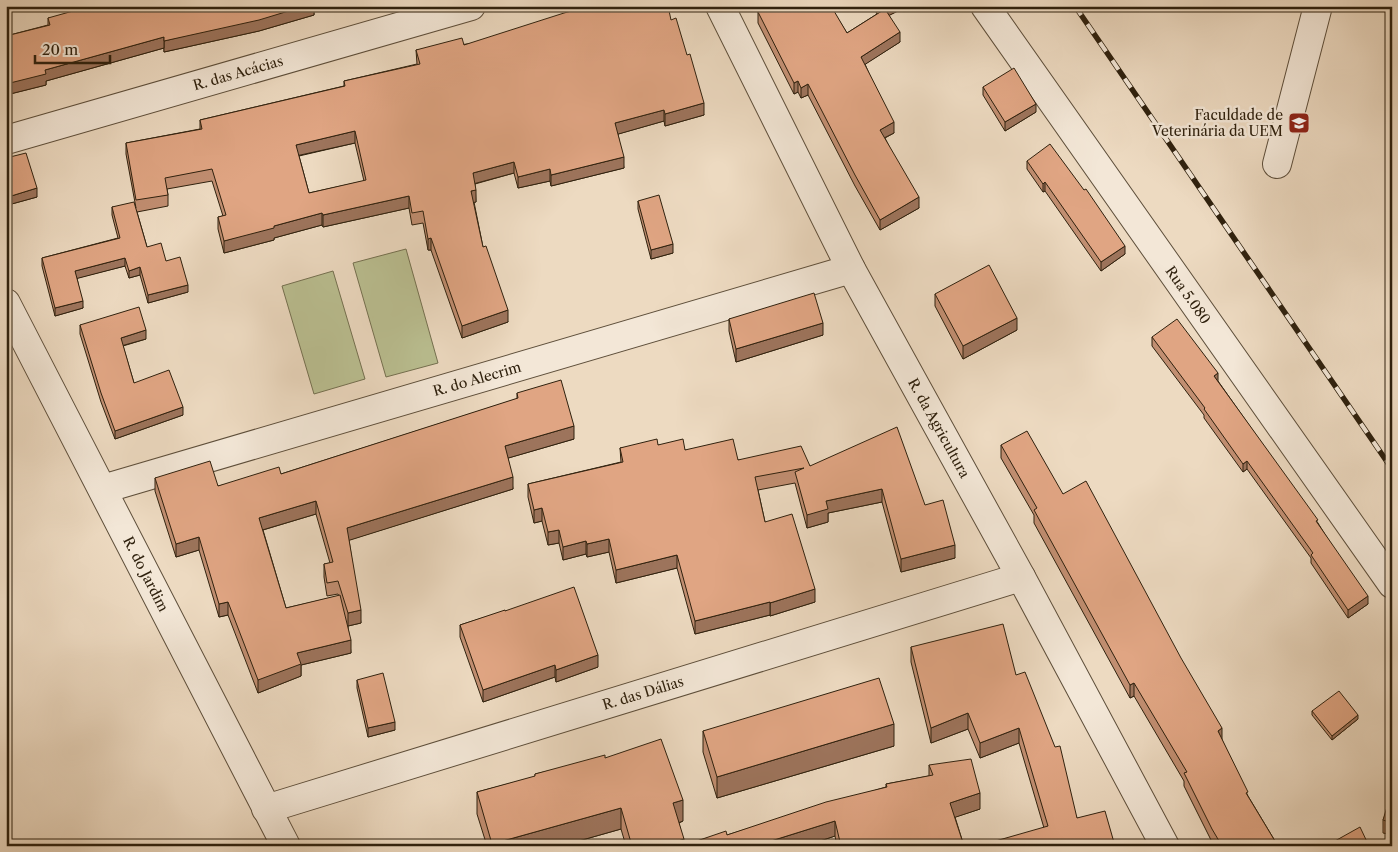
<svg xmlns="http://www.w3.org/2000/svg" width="1398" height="852" viewBox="0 0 1398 852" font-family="'Libre Caslon Text',serif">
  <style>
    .green { fill: #babf91; stroke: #747050 }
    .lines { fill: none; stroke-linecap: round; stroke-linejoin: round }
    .minor-casing { stroke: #5e4f3b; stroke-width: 30 }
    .minor { stroke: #f3e7d7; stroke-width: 28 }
    .rail-casing { stroke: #2f210e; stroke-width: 5.5 }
    .rail { stroke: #f3e7d7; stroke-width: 4; stroke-dasharray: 11; stroke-linecap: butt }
    .wall { fill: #c18e71; stroke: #2f210e; fill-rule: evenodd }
    .shaded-wall { fill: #9d745c; stroke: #2f210e }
    .building { fill: #e0a583; stroke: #2f210e; fill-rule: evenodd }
    .labels { text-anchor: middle; stroke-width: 5; stroke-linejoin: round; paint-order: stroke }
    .street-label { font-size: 14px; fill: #2f210e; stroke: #f3e7d7 }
    .poi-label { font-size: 14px; fill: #2f210e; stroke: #f3e7d7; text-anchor: end }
  </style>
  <rect width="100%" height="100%" fill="#eddac1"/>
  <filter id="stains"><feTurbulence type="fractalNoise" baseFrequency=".004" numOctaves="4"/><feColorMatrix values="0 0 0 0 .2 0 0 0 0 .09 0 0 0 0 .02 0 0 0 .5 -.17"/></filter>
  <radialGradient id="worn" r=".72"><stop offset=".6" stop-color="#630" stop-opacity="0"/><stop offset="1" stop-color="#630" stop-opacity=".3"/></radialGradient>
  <g class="green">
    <path d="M406,249L438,363L386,377L353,263Z"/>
    <path d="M333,271L365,379L314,394L282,286Z"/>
  </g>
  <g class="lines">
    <g class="minor-casing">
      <g id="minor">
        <path d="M720,6L851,269L1021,577L1165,846"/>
        <path d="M985,6L1392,584"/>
        <path d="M6,140L471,6"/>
        <path d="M1277,164L1318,6"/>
        <path d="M6,303L286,846"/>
        <path d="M103,489L851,269"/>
        <path d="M266,809L1021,577"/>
      </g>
    </g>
    <use href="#minor" class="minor"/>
    <g class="rail-casing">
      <path id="rail" d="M1075,6L1392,469"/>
    </g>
    <use href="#rail" class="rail"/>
  </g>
  <g class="wall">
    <path d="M314,6V15L259,31L164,52V48L46,81V85L6,95V36L48,25V18Z"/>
    <path d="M755,6H830L847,33L877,14L873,6H908L889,15L900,42L865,64L894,133L885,138L919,208L880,230L855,186L808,95L801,98L798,92L794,94L758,23V13Z"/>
    <path d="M671,20L704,115L665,126L664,121L618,134L624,168L551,186L550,181L518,188L514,173L475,184L476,202H474L483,247L508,322L462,338L431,250H428L423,223L412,225L409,208L323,227L322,225L274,238V240L224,253L218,229V217L223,216L212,181L167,189L168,195V206L137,212L147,247L166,261L188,292L148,303L140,275L129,278L125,266L77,278L83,308L55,316L42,266V258L118,238L112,215V207L136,208L126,154V143L200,129V120L344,86V81L417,64L416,50ZM355,143L364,181L309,193L299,156Z"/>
    <path d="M983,87L1036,112L1005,131L983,95Z"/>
    <path d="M6,158L37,197L8,205L6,199Z"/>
    <path d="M1027,161L1084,190L1125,254L1101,271L1045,191L1043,192L1027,169Z"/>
    <path d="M638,201L673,253L651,259L638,209Z"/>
    <path d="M935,294L1017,330L963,359L935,306Z"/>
    <path d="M729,319L823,335L736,362L729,331Z"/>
    <path d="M80,325L146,339L123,346L134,383L183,415L115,439L101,402L80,334Z"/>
    <path d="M1152,337L1218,381L1318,523L1368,604L1348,618L1311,563V558L1247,469L1243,472L1204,418V415L1152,346Z"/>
    <path d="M517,393L574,439L508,458L513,489L349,540L361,623L348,626L351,653L301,665V676L258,693L228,615L219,617L199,550L176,557L155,491V478L218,486L281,474L517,399ZM316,514L330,563L324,564V577L327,596L338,594L339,596L286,608L263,530Z"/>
    <path d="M658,445L738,460L810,466L925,505L955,558L901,572L882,502L828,513V522L807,528L795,483L758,490L765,522L815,602L770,616V615L695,634L677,568L616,583L609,552L587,557L586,554L563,560L559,543L548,545L542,521L534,523L528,497V484L621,462L620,448Z"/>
    <path d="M1001,445L1063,494L1222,740L1248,796L1278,846H1214L1184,786V781L1134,696L1130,698L1034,523V515L1001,458Z"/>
    <path d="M505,611L598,667L556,682L555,677L483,702L460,637V625Z"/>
    <path d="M911,647L1016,675L1077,818L1044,828L1019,743L980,758L968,729L931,743L911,662Z"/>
    <path d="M357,680L395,730L368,737L357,688Z"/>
    <path d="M1312,711L1358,719L1332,740L1312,715Z"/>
    <path d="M703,731L894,746L717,798L703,752Z"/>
    <path d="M605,758L683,821L679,823L684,846H626L621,829L561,846H487L477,814V792L535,777V774Z"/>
    <path d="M929,765L980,809L955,817L964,846H837L835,836L805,846H685L727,835L886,787V784L929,776Z"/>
    <path d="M1392,797V835L1383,833V820Z"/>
  </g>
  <g class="shaded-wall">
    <path d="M305,6H314V15L259,31L164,52V41Z"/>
    <path d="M882,6H908L880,20V8Z"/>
    <path d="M900,32V42L861,67V57Z"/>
    <path d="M164,37V48L46,81V85L6,95V84L45,70Z"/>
    <path d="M798,81V92L794,94V83Z"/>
    <path d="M808,84V95L801,98V88Z"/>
    <path d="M704,103V115L665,126V114Z"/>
    <path d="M1036,104V112L1005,131V122Z"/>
    <path d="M664,110V121L615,135V123Z"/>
    <path d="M894,122V133L880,140V130Z"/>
    <path d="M355,131V143L296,156V145Z"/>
    <path d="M624,157V168L551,186V175Z"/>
    <path d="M514,162V173L473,184V173Z"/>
    <path d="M550,169V181L518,188V177Z"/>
    <path d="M1045,182V191L1043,192V184Z"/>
    <path d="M37,188V197L8,205V197Z"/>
    <path d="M476,190V202L471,203V191Z"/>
    <path d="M409,196V208L323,227V215Z"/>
    <path d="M919,197V208L880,230V220Z"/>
    <path d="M322,213V225L274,238V240L224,253V241L274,226Z"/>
    <path d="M431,238V250H428V239Z"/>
    <path d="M673,244V253L651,259V250Z"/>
    <path d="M1125,246V254L1101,271V262Z"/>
    <path d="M125,258V266L75,279V271Z"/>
    <path d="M140,267V275L129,278V271Z"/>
    <path d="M188,285V292L148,303V295Z"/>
    <path d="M83,301V308L55,316V308Z"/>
    <path d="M508,310V322L462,338V326Z"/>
    <path d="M1017,318V330L963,359V346Z"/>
    <path d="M823,323V335L736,362V349Z"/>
    <path d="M146,330V339L121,346V338Z"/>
    <path d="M1218,373V382L1214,376Z"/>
    <path d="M183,407V415L115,439V431Z"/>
    <path d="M574,426V439L505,459V446Z"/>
    <path d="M1247,461V469L1243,472V464Z"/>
    <path d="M513,477V489L347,541V528Z"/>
    <path d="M882,489V502L828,513V522L807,528V515L826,501Z"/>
    <path d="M316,501V514L259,531V518Z"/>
    <path d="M542,508V521L534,523V510Z"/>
    <path d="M559,530V543L548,545V532Z"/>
    <path d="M199,537V550L176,557V544Z"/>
    <path d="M609,539V552L587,557V544Z"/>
    <path d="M586,541V554L563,560V547Z"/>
    <path d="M955,545V558L901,572V559Z"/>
    <path d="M677,555V568L616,583V570Z"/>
    <path d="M815,589V602L770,616V603Z"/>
    <path d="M1368,596V604L1348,618V610Z"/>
    <path d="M228,602V615L219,617V604Z"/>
    <path d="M770,602V615L695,634V621Z"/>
    <path d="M361,610V623L348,626V613Z"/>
    <path d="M351,640V653L301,665V676L258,693V680L297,653Z"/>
    <path d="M598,655V667L556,682V670Z"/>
    <path d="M555,665V677L483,702V690Z"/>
    <path d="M1134,683V696L1130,698V685Z"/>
    <path d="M968,713V729L931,743V728Z"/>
    <path d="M1358,715V719L1332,740V736Z"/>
    <path d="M395,722V730L368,737V728Z"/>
    <path d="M894,724V746L717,798V777Z"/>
    <path d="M1019,728V743L980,758V743Z"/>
    <path d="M1222,728V741L1218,731Z"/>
    <path d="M980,793V809L950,819V803Z"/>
    <path d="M683,800V821L673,825V803Z"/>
    <path d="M621,808V829L561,846H492V844Z"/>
    <path d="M835,821V836L805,846H755Z"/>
    <path d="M684,839V846H663Z"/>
  </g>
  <g class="building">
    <path d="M91,6H305L259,20L164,41V37L45,70L46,74L6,84V36L50,25L48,18Z"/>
    <path d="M590,6H668L671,20L676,18L687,55L690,54L704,103L665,114L664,110L615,123L624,157L551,175L550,169L518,177L514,162L473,173L476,190L471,191L483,247L486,246L508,310L462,326L431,238L428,239L423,211L412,213L409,196L323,215L322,213L274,226V228L224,241L218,217L226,215L212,169L165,178L168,195L136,200L126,143L202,129L200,120L345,86L344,81L420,64L416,50L462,38L464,45L564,13ZM355,131L366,180L309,193L296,145Z"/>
    <path d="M760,6H830L833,12L834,11L847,33L885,9L900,32L861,57L894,122L880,130L919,197L880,220L855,175L808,84L801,88L798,81L794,83L758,12L762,10Z"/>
    <path d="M1014,68L1036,104L1005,122L983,87Z"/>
    <path d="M1050,144L1084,190L1086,189L1125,246L1101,262L1045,182L1043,184L1027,161Z"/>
    <path d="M26,153L37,188L8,197L6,190V158Z"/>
    <path d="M659,195L673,244L651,250L638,201Z"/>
    <path d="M134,202L147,247L161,243L166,261L180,257L188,285L148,295L140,267L129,271L125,258L75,271L83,301L55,308L42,258L120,238L112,207Z"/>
    <path d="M989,265L1017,318L963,346L935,294Z"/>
    <path d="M814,293L823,323L736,349L729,319Z"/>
    <path d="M139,307L146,330L121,338L134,383L169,370L183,407L115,431L101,393L80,325Z"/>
    <path d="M1177,319L1218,373L1214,376L1318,520L1316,521L1368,596L1348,610L1311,555L1313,553L1247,461L1243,464L1204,409L1205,408L1152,337Z"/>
    <path d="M561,380L574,426L505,446L513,477L347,528L361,610L348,613L338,581L327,583L324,564L333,562L316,501L259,518L286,608L340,595L351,640L297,653L301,664L258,680L228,602L219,604L199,537L176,544L155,478L210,461L218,486L279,467L281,474L518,398L517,393Z"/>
    <path d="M897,427L925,505L943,500L955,545L901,559L882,489L826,501L828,509L807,515L795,472L804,468L755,477L765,522L792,514L815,589L770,603V602L695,621L677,555L616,570L609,539L587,544L586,541L563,547L559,530L548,532L542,508L534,510L528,484L623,462L620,448L657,439L658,445L683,439L685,450L733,439L738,460L801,446L810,466Z"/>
    <path d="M1027,431L1063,494L1086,481L1181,658L1222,728L1218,731L1248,792L1246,793L1278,846H1222L1212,829L1184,773L1187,772L1134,683L1130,685L1034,510L1037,508L1001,445Z"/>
    <path d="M574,587L598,655L556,670L555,665L483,690L460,625L505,610V611Z"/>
    <path d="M1003,624L1016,675L1025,672L1055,747L1060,746L1077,818L1105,811L1115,846H978L1048,826L1019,728L980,743L968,713L931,728L911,647Z"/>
    <path d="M383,673L395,722L368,728L357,680Z"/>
    <path d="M879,678L894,724L717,777L703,731Z"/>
    <path d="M1339,691L1358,715L1332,736L1312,711Z"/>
    <path d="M661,739L683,800L673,803L684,839L663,846H632L621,808L492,844L477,792L535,776V774L605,755V758Z"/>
    <path d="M971,759L980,793L950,803L964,846H841L835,821L755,846L685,845L726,831L727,835L826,802L887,787L886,784L933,775L929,765Z"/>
    <path d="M1390,797H1392V823L1383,820Z"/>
    <path d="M1360,827L1369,846H1326Z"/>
  </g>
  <defs>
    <g id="university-square" transform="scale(1.125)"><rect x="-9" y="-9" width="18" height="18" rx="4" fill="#8f2418" stroke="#f3e7d7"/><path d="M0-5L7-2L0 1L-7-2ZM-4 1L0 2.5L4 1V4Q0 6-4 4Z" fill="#fff"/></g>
  </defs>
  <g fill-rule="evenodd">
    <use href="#university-square" x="1299" y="123"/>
  </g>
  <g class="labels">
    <g class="street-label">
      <text transform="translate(238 73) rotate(-16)" y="5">R. das Acácias</text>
      <text transform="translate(1188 295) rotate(55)" y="5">Rua 5.080</text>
      <text transform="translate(477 379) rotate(-16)" y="5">R. do Alecrim</text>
      <text transform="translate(939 428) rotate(61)" y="5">R. da Agricultura</text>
      <text transform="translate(146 574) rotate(63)" y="5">R. do Jardim</text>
      <text transform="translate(643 693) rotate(-17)" y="5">R. das Dálias</text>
    </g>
    <g class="poi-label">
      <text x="1283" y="120">Faculdade de<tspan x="1283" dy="16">Veterinária da UEM</tspan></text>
    </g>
  </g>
  <rect width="1398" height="852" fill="none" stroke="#eddac1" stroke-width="25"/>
  <rect x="8" y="8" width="1383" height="837" fill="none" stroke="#2f210e" stroke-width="2.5"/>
  <rect x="12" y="12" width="1373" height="827" fill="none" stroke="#2f210e"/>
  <path d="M35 55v8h75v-8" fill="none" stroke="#2f210e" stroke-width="2.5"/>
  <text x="42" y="55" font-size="15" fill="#2f210e" stroke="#f3e7d7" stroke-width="4" paint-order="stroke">20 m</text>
  <rect width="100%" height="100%" filter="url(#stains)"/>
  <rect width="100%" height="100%" fill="url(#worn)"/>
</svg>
